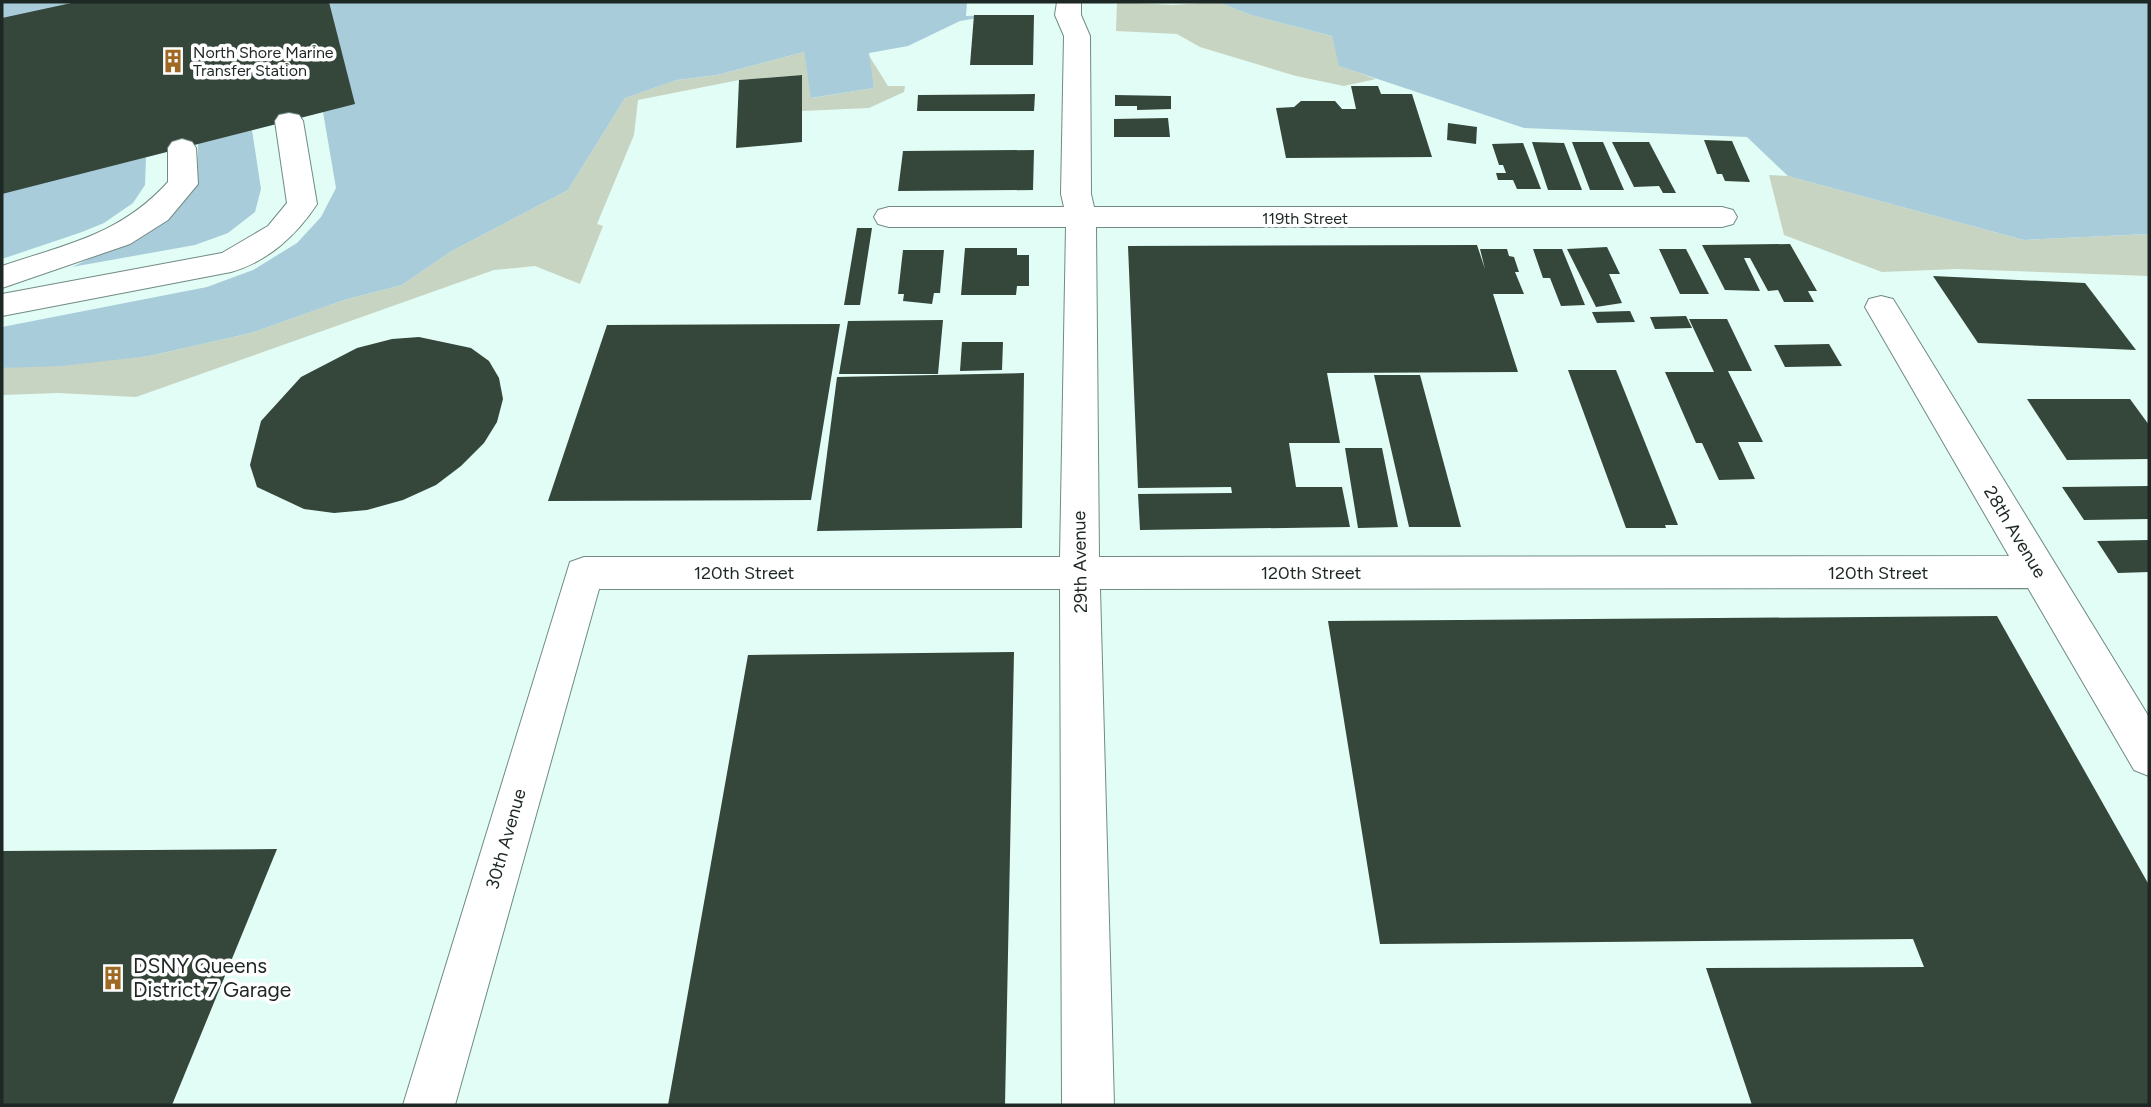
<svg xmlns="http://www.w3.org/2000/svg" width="2151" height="1107" viewBox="0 0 2151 1107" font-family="Figtree,sans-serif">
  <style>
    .green { fill: #c8d4c2 }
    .water { fill: #a9ccda }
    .pier { fill: #e1fdf6 }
    .building { fill: #35463b }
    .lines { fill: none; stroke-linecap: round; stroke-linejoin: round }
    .minor-casing { stroke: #718a84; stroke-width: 2 }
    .minor { fill: #fff; fill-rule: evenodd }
    .labels { text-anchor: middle; stroke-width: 7; stroke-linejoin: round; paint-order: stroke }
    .far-poi-label { font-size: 16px; fill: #1d2724; stroke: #fff; text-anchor: start }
    .far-street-label { font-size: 16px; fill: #1d2724; stroke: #fff }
    .street-label { font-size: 18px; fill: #1d2724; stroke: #fff }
    .near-poi-label { font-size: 21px; fill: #1d2724; stroke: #fff; text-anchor: start }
  </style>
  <rect width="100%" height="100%" fill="#e1fdf6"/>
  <g class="green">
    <path d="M1117,2L1173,5L1218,2L1251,15L1332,36L1340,66L1376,79L1344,86L1296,76L1200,47L1177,34L1116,31Z"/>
    <path d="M804,52L812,98L874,88L868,54L888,86H905L904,92L869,108L802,111L801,75L739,80L638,100L634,135L597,224L603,226L580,284L535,266L494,270L136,397L58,393L2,395V368L149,356L251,333L344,300L402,285L450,252L568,190L625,98L677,80L717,75Z"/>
    <path d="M1769,175L1788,176L2024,240L2149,234V276L1957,269L1882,272L1784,235Z"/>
  </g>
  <g class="water">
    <path d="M2,2H1083L1011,4L990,16L960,21L908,46L869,53L874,88L811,98L804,52L717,75L677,80L625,98L568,190L450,252L402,285L344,300L251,333L149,356L62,366L2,368Z"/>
    <path d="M1218,2H2149V234L2024,240L1788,176L1747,137L1524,128L1339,66L1332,36L1251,15Z"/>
  </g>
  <g class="pier">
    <path d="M967,2H1055V6L1012,8L999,15L966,16Z"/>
    <path d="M323,112L336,188L321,217L297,243L253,270L207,287L2,327V259L82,232L104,223L133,203L145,185L146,157L198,144L197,175L140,235L72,267L195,245L228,233L255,212L261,189L252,130Z"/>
  </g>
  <g class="building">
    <path d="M76,2H329L355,104L2,194V18Z"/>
    <path d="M974,15H1034L1033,65H970Z"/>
    <path d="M802,75V142L736,148L739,80Z"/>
    <path d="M1351,86H1378L1381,94H1412L1432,157L1286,158L1276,108L1294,107L1301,101H1335L1342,109H1356Z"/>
    <path d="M1035,94L1034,111H917L918,95Z"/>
    <path d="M1115,95L1171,96V109L1137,110V106H1115Z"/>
    <path d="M1168,118L1170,137H1114V119Z"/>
    <path d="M1448,123L1477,127L1476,144L1447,140Z"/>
    <path d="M1704,140L1732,141L1750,182L1725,181L1722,174H1717Z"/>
    <path d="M1532,142L1564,143L1582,190H1548Z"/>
    <path d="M1572,142H1603L1624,190H1590Z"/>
    <path d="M1612,142H1649L1676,193H1663L1659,186L1634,187Z"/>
    <path d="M1523,143L1541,189H1517L1513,180H1498L1496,173H1506L1503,165H1499L1492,144Z"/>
    <path d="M1034,150L1033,190L898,191L903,151Z"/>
    <path d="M857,228H872L860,305H844Z"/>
    <path d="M1790,244L1817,291H1808L1814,302H1784L1778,290L1768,291L1750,258H1744L1760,291L1725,290L1702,245Z"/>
    <path d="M1477,245L1485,269L1480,249H1507L1509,256L1514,257L1519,272H1515L1524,294H1493L1518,372L1327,373L1340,443H1289L1296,487H1342L1350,527L1140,530L1138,494L1232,493L1231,487L1138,488L1128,246Z"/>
    <path d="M1607,247L1620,274H1609L1622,303L1596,307L1567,249Z"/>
    <path d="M965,248H1017V255H1029V286H1017L1016,295H961Z"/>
    <path d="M1533,249H1562L1585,305L1561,306L1550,278H1543Z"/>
    <path d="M1659,249H1686L1709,294H1680Z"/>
    <path d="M903,250H944L940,293H934L932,304L903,301L904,294H898Z"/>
    <path d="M1933,276L2085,283L2136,350L1978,343Z"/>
    <path d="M1630,311L1635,322L1597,323L1592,312Z"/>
    <path d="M1686,316L1692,328L1655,329L1650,317Z"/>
    <path d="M1689,319H1727L1752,371H1728L1763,442H1738L1755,479L1719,480L1702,443H1696L1665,372H1714Z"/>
    <path d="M943,320L938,374H839L848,321Z"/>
    <path d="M840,324L811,500L548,501L607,325Z"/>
    <path d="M419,337L471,348L489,361L499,378L503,399L497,422L484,443L461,466L436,485L403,500L367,510L334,513L304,509L257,487L250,465L261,421L301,377L357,348L392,339Z"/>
    <path d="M962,342H1003L1002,370L960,371Z"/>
    <path d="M1829,344L1842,366L1785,367L1774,345Z"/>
    <path d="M1568,370H1616L1678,525H1665L1666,528H1626Z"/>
    <path d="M1024,373L1022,528L817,531L837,377Z"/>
    <path d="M1374,375H1420L1461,527H1409Z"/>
    <path d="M2027,399H2130L2149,425V459L2067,460Z"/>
    <path d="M1345,448H1382L1398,527L1358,528Z"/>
    <path d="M2149,486V519L2084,520L2062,487Z"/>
    <path d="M2149,540V572L2118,573L2097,541Z"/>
    <path d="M1997,616L2149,885V1105H1752L1706,968L1924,967L1913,939L1380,944L1328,621Z"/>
    <path d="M1014,652L1005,1105H668L748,655Z"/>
    <path d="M277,849L172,1105H2V851Z"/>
  </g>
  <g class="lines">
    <g class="minor-casing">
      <g id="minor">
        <path d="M1057,2H1081V15L1090,36L1091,194L1094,207H1722L1733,210L1737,217L1733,224L1722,227H1096L1099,557L2009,556L1865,307L1869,299L1881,296L1893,299L2149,717V776L2134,770L2028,588L1100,589L1114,1105H1062L1060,589H599L455,1105H403L570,562L584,557H1060L1066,227H889L878,224L874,217L878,210L889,207H1064L1061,194L1064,36L1055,15Z"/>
        <path d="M289,113L299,115L303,121L317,204C297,235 267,262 231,272L2,316V294L222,253L268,226L287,203L275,121L279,115Z"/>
        <path d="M182,139L192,142L196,148L198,184L168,220L130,244L2,288V266C67,244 120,235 168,182V148L172,142Z"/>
      </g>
    </g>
    <use href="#minor" class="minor"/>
  </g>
  <defs>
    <g id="building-bare" transform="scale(1.89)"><path d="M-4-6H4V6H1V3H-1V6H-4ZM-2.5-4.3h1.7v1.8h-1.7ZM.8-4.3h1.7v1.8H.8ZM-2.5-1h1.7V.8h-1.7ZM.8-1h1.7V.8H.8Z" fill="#9f6823" stroke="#fff" stroke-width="2.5" paint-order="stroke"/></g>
  </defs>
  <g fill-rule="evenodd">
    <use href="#building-bare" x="173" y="61"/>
    <use href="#building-bare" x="113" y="978"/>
  </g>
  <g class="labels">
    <g class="far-poi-label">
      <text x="193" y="58">North Shore Marine<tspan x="193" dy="18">Transfer Station</tspan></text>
    </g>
    <g class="far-street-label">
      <text x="1305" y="224">119th Street</text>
    </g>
    <g class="street-label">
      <text transform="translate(2015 532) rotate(59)" y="6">28th Avenue</text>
      <text transform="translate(1080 562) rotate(-91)" y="6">29th Avenue</text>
      <text x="744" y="579">120th Street</text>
      <text x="1311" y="579">120th Street</text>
      <text x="1878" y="579">120th Street</text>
      <text transform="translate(506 839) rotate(-74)" y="6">30th Avenue</text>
    </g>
    <g class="near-poi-label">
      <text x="133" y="973">DSNY Queens<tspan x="133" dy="24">District 7 Garage</tspan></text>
    </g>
  </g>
  <rect width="2151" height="1107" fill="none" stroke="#1d2724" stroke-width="7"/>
</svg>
